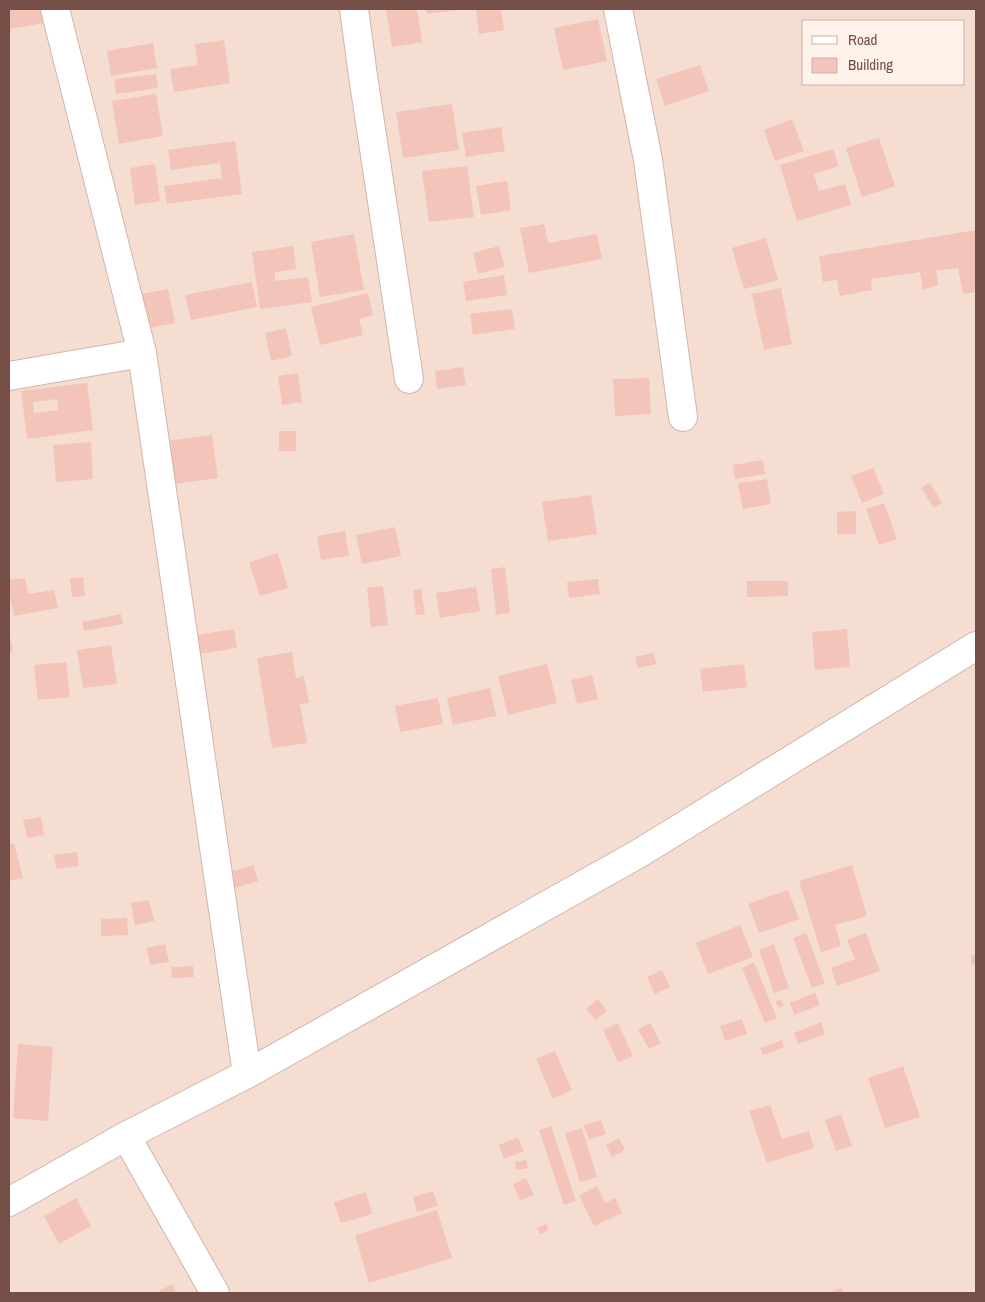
<svg xmlns="http://www.w3.org/2000/svg" width="985" height="1302" viewBox="0 0 985 1302" font-family="'Archivo Narrow',sans-serif">
  <style>
    .residential { fill: #f5ddd1; fill-rule: evenodd }
    .building { fill: #f3c4ba; fill-rule: evenodd }
    .lines { fill: none; stroke-linecap: round; stroke-linejoin: round }
    .minor-casing { stroke: #d1b5ac; stroke-width: 30 }
    .minor { stroke: #fff; stroke-width: 28 }
  </style>
  <rect width="100%" height="100%" fill="#fdede3"/>
  <path class="residential" d="M9,9H976V1293H9ZM804,21H964V84H804Z"/>
  <g class="building">
    <path d="M9,9H41L44,23L9,29Z"/>
    <path d="M386,9H417L422,42L392,47Z"/>
    <path d="M426,9H456L457,10L427,14Z"/>
    <path d="M476,9H501L504,30L479,34Z"/>
    <path d="M598,19L607,61L563,70L554,28Z"/>
    <path d="M224,40L230,83L174,92L170,69L198,65L195,44Z"/>
    <path d="M153,43L157,68L111,76L107,51Z"/>
    <path d="M700,65L709,91L665,106L656,79Z"/>
    <path d="M156,74L158,88L116,94L114,79Z"/>
    <path d="M156,94L163,136L119,144L112,101Z"/>
    <path d="M452,104L459,150L403,158L396,112Z"/>
    <path d="M792,119L804,151L775,161L764,130Z"/>
    <path d="M501,127L505,151L466,157L462,133Z"/>
    <path d="M879,138L895,186L862,197L846,148Z"/>
    <path d="M235,141L242,194L167,204L164,186L222,178L220,163L171,170L168,150Z"/>
    <path d="M833,149L839,166L814,174L819,191L845,184L851,205L797,221L780,165Z"/>
    <path d="M155,164L160,201L135,205L130,168Z"/>
    <path d="M467,166L474,217L429,222L422,171Z"/>
    <path d="M507,181L511,210L481,215L476,186Z"/>
    <path d="M544,224L548,243L597,234L602,259L529,273L520,228Z"/>
    <path d="M976,230V292L963,294L958,268L936,271L938,285L923,290L920,272L871,279L872,290L840,296L837,280L823,282L819,256Z"/>
    <path d="M354,234L364,290L320,297L311,242Z"/>
    <path d="M766,238L778,280L744,289L732,248Z"/>
    <path d="M293,246L296,269L275,272V281L308,277L312,302L260,309L252,252Z"/>
    <path d="M499,246L505,267L478,274L473,253Z"/>
    <path d="M504,275L507,295L466,301L463,282Z"/>
    <path d="M252,282L257,307L191,320L185,295Z"/>
    <path d="M781,288L792,344L764,350L752,294Z"/>
    <path d="M168,289L175,323L149,328L142,294Z"/>
    <path d="M368,293L373,315L359,319L363,335L320,345L311,307Z"/>
    <path d="M512,309L515,329L473,335L470,314Z"/>
    <path d="M286,328L292,356L271,361L265,333Z"/>
    <path d="M463,367L466,385L437,389L435,371Z"/>
    <path d="M298,373L302,402L282,405L278,376Z"/>
    <path d="M649,378L651,414L615,416L613,379Z"/>
    <path d="M87,383L93,430L27,439L21,391ZM57,399L58,410L34,413L33,402Z"/>
    <rect x="279" y="431" width="17" height="20"/>
    <path d="M212,435L218,478L173,484L167,441Z"/>
    <path d="M91,442L93,479L56,482L53,445Z"/>
    <path d="M763,460L765,474L735,479L733,465Z"/>
    <path d="M873,468L884,494L862,503L851,476Z"/>
    <path d="M767,479L771,504L743,509L738,483Z"/>
    <path d="M930,483L942,503L934,508L921,488Z"/>
    <path d="M591,495L597,534L548,541L542,502Z"/>
    <path d="M884,503L897,539L879,545L866,509Z"/>
    <path d="M856,511V534H837V512Z"/>
    <path d="M395,527L401,556L362,564L356,535Z"/>
    <path d="M345,531L349,556L321,560L317,536Z"/>
    <path d="M278,553L288,588L260,596L249,562Z"/>
    <path d="M505,567L510,613L496,615L491,569Z"/>
    <path d="M83,577L85,596L72,597L70,578Z"/>
    <path d="M25,578L28,594L54,590L58,608L14,616L9,590V580Z"/>
    <path d="M598,579L600,594L569,598L567,582Z"/>
    <path d="M747,581H788V596L747,597Z"/>
    <path d="M383,586L388,625L371,627L367,588Z"/>
    <path d="M476,587L480,611L440,618L436,593Z"/>
    <path d="M421,589L425,614L416,615L413,590Z"/>
    <path d="M121,614L123,624L84,631L82,622Z"/>
    <path d="M234,629L237,648L199,654L196,635Z"/>
    <path d="M847,629L850,667L815,670L812,632Z"/>
    <path d="M9,631L13,652L9,653Z"/>
    <path d="M111,645L117,684L83,688L77,650Z"/>
    <path d="M292,652L296,678L304,676L309,703L300,704L307,743L272,748L257,658Z"/>
    <path d="M654,653L656,664L638,668L635,657Z"/>
    <path d="M66,662L70,697L38,700L34,665Z"/>
    <path d="M547,664L557,703L508,715L498,676Z"/>
    <path d="M744,664L747,687L703,692L700,669Z"/>
    <path d="M592,675L598,699L577,704L571,680Z"/>
    <path d="M490,688L496,716L453,725L447,698Z"/>
    <path d="M438,698L443,724L400,732L395,706Z"/>
    <path d="M41,817L44,835L27,838L23,820Z"/>
    <path d="M14,843L23,878L9,881V845Z"/>
    <path d="M77,852L79,866L56,869L54,855Z"/>
    <path d="M253,865L258,881L231,889L226,873Z"/>
    <path d="M852,865L867,916L835,925L841,946L821,952L799,881Z"/>
    <path d="M788,890L799,919L759,933L748,904Z"/>
    <path d="M149,900L154,921L135,925L131,903Z"/>
    <path d="M127,918L128,935L101,936V919Z"/>
    <path d="M740,925L753,957L708,974L696,943Z"/>
    <path d="M806,933L825,983L812,988L793,938Z"/>
    <path d="M866,933L880,971L837,986L831,968L855,959L847,940Z"/>
    <path d="M165,944L169,962L150,965L147,948Z"/>
    <path d="M774,944L789,988L774,993L759,950Z"/>
    <path d="M971,955H976V964L971,965Z"/>
    <path d="M754,962L777,1018L765,1023L742,968Z"/>
    <path d="M193,966L194,977L172,978L171,967Z"/>
    <path d="M662,970L670,987L655,994L647,977Z"/>
    <path d="M815,993L820,1005L794,1015L790,1003Z"/>
    <path d="M598,999L607,1011L595,1020L586,1009Z"/>
    <path d="M780,999L784,1005L780,1008L775,1003Z"/>
    <path d="M742,1019L747,1034L725,1041L720,1026Z"/>
    <path d="M821,1022L825,1034L798,1044L794,1033Z"/>
    <path d="M618,1023L633,1056L618,1062L603,1030Z"/>
    <path d="M650,1023L661,1043L649,1049L638,1029Z"/>
    <path d="M782,1040L784,1047L763,1055L760,1048Z"/>
    <path d="M18,1044L53,1047L48,1121L13,1118Z"/>
    <path d="M555,1051L572,1090L553,1099L536,1059Z"/>
    <path d="M903,1066L920,1117L885,1128L868,1078Z"/>
    <path d="M770,1105L782,1139L809,1131L814,1148L767,1163L749,1111Z"/>
    <path d="M841,1114L852,1146L836,1151L825,1120Z"/>
    <path d="M601,1120L606,1134L589,1140L584,1125Z"/>
    <path d="M551,1126L576,1201L564,1205L539,1130Z"/>
    <path d="M582,1128L597,1177L580,1182L565,1133Z"/>
    <path d="M518,1137L524,1151L504,1159L499,1145Z"/>
    <path d="M619,1138L625,1150L612,1157L606,1145Z"/>
    <path d="M526,1160L528,1168L516,1170L515,1162Z"/>
    <path d="M526,1178L534,1195L520,1200L513,1184Z"/>
    <path d="M597,1186L605,1203L615,1198L622,1213L594,1226L579,1195Z"/>
    <path d="M433,1191L438,1206L417,1212L413,1197Z"/>
    <path d="M366,1192L372,1214L341,1223L334,1202Z"/>
    <path d="M76,1198L91,1226L59,1244L44,1216Z"/>
    <path d="M437,1210L452,1258L369,1283L355,1235Z"/>
    <path d="M546,1224L549,1230L540,1234L537,1228Z"/>
    <path d="M172,1284L177,1293H156Z"/>
    <path d="M841,1288L844,1293H829Z"/>
  </g>
  <g class="lines">
    <g class="minor-casing">
      <g id="minor">
        <path d="M55,9L142,353L247,1074"/>
        <path d="M354,9L363,76L409,379"/>
        <path d="M618,9L648,160L683,417"/>
        <path d="M9,376L142,353"/>
        <path d="M126,1136L215,1293"/>
        <path d="M9,1202L126,1136L247,1074L638,854L976,646"/>
      </g>
    </g>
    <use href="#minor" class="minor"/>
  </g>
  <rect width="985" height="1302" fill="none" stroke="#764e48" stroke-width="20"/>
  <rect x="802" y="20" width="162" height="65" fill="#fff2ea" stroke="#c8b0a9"/>
  <rect x="812" y="36" width="25" height="8" fill="#ffffff" stroke="#c8b0a9"/>
  <text x="848" y="45" font-size="15" fill="#764e48">Road</text>
  <rect x="812" y="58" width="25" height="15" fill="#f3c4ba" stroke="#c8b0a9"/>
  <text x="848" y="70" font-size="15" fill="#764e48">Building</text>
</svg>
